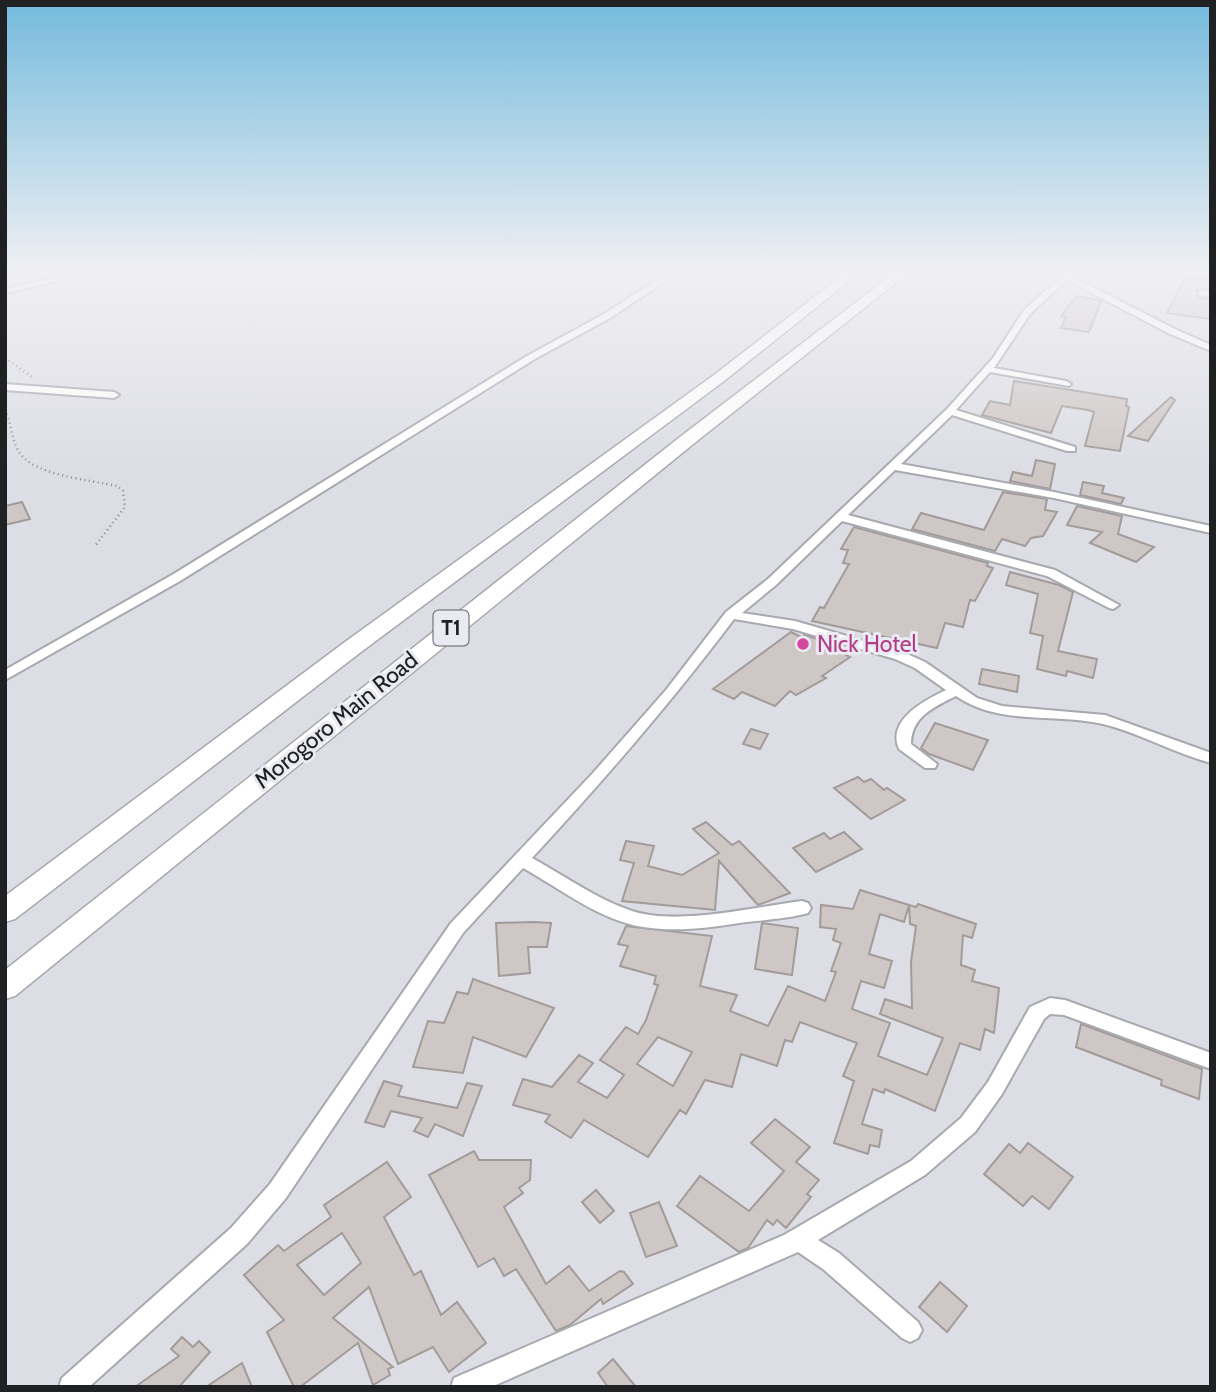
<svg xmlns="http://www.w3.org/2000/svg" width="1216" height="1392" viewBox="0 0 1216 1392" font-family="Cabin,sans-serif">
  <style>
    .building { fill: #cfc7c6; stroke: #a39b9a; stroke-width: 2; fill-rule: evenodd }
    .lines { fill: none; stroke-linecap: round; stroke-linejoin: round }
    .minor-casing { stroke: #a7a9af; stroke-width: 4 }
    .trunk-casing { stroke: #a7a9af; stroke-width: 3 }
    .path { stroke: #898a8f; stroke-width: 2.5; stroke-dasharray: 1 3.5; stroke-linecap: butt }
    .minor { fill: #fff; fill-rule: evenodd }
    .trunk { fill: #fff; fill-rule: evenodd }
    .hotel-dot { fill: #d1479c; stroke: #eaebf2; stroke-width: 2.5 }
    .labels { text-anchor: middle; stroke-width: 6; stroke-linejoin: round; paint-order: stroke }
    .shield { fill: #eaebf2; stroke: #5d5e61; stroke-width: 2 }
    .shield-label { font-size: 21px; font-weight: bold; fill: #202123 }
    .hotel-label { font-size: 23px; fill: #b23c85; stroke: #eaebf2; text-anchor: start }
    .street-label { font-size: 23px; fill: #202123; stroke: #eaebf2 }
  </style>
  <rect width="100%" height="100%" fill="#dddee5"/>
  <g class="building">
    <path d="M1186,276L1211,281V289H1201L1196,292L1199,298L1211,299V319L1167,313Z"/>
    <path d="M1077,296L1101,301L1089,332L1061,328L1066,317L1061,316Z"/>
    <path d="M1014,381L1127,399L1126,406L1129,407L1120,451L1085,446L1094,412L1088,410L1062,406L1051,433L982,415L990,401L1010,405Z"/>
    <path d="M1171,397L1175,400L1148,441L1128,436Z"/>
    <path d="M1036,460L1055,464L1050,489L1010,481L1013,472L1032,476Z"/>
    <path d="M1083,482L1104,486L1102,493L1124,498L1121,504L1080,495Z"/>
    <path d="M1003,492L1047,499L1045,510L1057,512L1043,536L1031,538L1025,546L1002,539L995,551L912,529L921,513L984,530Z"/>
    <path d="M22,502L30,519L5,525V506Z"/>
    <path d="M1077,506L1122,516L1118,534L1154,547L1136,562L1090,543L1102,532L1067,525Z"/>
    <path d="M854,527L988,563L987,566L993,568L975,601L970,600L963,627L945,623L937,648L812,621L820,607L824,608L849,564L843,563L848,550L841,549Z"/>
    <path d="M1010,572L1059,585L1073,592L1058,651L1097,659L1093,678L1067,671L1066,676L1037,669L1043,636L1030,633L1038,594L1006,585Z"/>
    <path d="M791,632L803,638L804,635L815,638L850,657L822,676L826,678L796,695L790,691L775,706L742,692L734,699L713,689Z"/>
    <path d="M982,669L1019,676L1017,692L979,684Z"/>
    <path d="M935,723L988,740L973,770L929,754L921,748Z"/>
    <path d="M751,729L768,734L760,749L743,744Z"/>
    <path d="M858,777L864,782L871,779L884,790L887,788L905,800L871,819L834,788Z"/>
    <path d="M706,822L732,845L739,841L790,893L758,905L719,861L715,910L622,901L634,863L620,860L626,841L654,846L648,866L682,875L719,853L693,829Z"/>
    <path d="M844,832L862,849L816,872L793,848L824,833L830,839Z"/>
    <path d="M860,890L909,905L904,922L880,914L869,954L892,961L884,988L861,981L852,1009L890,1023L878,1056L927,1075L943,1038L880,1014L885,999L912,1008L911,962L916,926L910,924L909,905L916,907L918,904L976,924L972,938L963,935L961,965L975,970L972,981L999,988L994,1033L985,1029L980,1050L960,1043L935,1111L885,1089L884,1093L873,1089L862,1124L882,1130L879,1147L870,1145L868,1154L834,1143L854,1081L843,1076L857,1043L800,1022L792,1042L785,1040L777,1066L741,1054L732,1087L705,1080L686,1114L680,1110L648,1157L584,1120L571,1138L545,1122L550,1115L513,1105L523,1079L552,1087L579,1055L593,1063L578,1082L607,1098L624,1075L600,1060L626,1027L638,1034L646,1020L658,985L654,984L656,976L620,966L628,946L618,944L626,926L712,936L700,986L737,995L730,1011L768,1026L788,986L825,1001L836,972L831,971L841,943L833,940L836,929L820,927L821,905L853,909ZM658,1037L692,1052L673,1086L637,1064Z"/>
    <path d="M533,922L551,923L547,947H528L530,973L499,976L496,923Z"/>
    <path d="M762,923L798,928L792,975L755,969Z"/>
    <path d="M473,979L554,1008L526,1057L473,1037L463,1073L413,1067L428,1021L444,1023L457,992L468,994Z"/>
    <path d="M1081,1024L1202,1069L1199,1099L1161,1085L1162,1080L1076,1047Z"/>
    <path d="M384,1081L402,1086L398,1096L457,1108L467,1083L482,1086L463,1136L435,1124L428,1137L414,1131L422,1118L391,1111L384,1127L365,1122Z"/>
    <path d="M775,1119L810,1147L796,1162L819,1180L807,1194L811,1197L786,1228L777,1220L773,1225L767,1220L748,1248L739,1252L677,1206L700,1176L749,1211L784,1171L751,1143Z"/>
    <path d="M1028,1143L1073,1177L1049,1209L1032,1196L1023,1206L984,1174L1009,1144L1020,1153Z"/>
    <path d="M474,1151L479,1160H531L530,1180L519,1188L523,1193L504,1207L546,1284L569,1266L589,1291L620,1271L624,1272L633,1284L603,1304L601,1299L570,1325L556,1331L516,1269L504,1276L494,1258L478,1267L429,1175Z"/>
    <path d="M387,1162L411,1197L384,1217L414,1275L421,1271L441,1315L457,1302L486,1343L449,1372L433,1347L398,1364L369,1287L333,1318L393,1367L388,1369L390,1375L373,1385L358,1343L300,1387H294L267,1332L284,1320L244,1275L278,1245L284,1251L331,1217L324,1205ZM342,1233L361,1263L324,1295L297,1265Z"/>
    <path d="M596,1190L614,1211L600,1223L582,1202Z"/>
    <path d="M659,1202L677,1246L646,1257L630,1213Z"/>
    <path d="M940,1282L967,1306L947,1332L919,1307Z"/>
    <path d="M182,1337L193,1347L199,1341L210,1352L179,1387H135L179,1356L171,1349Z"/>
    <path d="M613,1359L636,1387H608L598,1373Z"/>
    <path d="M242,1363L252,1387H206Z"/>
  </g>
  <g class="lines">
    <g class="minor-casing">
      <g id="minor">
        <path d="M69,274H85L5,293V289Z"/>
        <path d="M666,274H676L610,318L533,360L180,581L5,680V670L172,575L527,356L604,314Z"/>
        <path d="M1064,274H1073L1071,276L1177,330L1211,345V351L1170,334L1067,280L1030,314L994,368L1066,381L1071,384L1069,386L990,372L956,410L1075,447V451H1067L952,415L901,464L1054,492L1211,526V533L1054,498L895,470L848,515L1055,570L1119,605L1113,609L1109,608L1047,576L842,521L776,585L742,613L795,621L905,653L925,662L977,698L1002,706L1105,715L1211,753V763C1174,753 1140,733 1103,724C1055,713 999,726 956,696C934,707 911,717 911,744L937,764L935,768H925L899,749C886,720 925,700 946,690L915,668L895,659L793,629L734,619C670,704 604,780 532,858C565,876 596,899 632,911C677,926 754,907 802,901L808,903L811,908L808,913C787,919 761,920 739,923C708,928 675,932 643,927C599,920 561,889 523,868L463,933L286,1198L247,1244L89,1387H59L62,1378L231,1228L270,1184L451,923L593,773L666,690L726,612L768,579L947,409L993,358L1024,310Z"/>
        <path d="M1202,291L1211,292V296L1199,295L1198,293Z"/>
        <path d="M5,384L114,392L119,395L114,398L5,390Z"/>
        <path d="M1050,998L1065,1000L1211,1053V1069L1064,1015L1050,1014L1044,1019L1002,1094L975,1132L925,1175L818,1240L839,1253L918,1322L922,1330L918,1338L910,1342L902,1338L823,1269L798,1252L491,1387H451L454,1378L784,1235L911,1161L961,1118L988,1082L1030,1007Z"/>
      </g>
    </g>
    <g class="trunk-casing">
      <g id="trunk">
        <path d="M844,274H858L724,381L361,652L15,919L5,922V896L345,642L714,375Z"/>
        <path d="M893,274H907L692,445L15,996L5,999V970L680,437Z"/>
      </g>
    </g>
    <g class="path">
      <path d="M5,358L32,377"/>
      <path d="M5,410C12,423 11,439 19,452C34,476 91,480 117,486L123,491L125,507L95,546"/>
    </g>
    <use href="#minor" class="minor"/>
    <use href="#trunk" class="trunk"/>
  </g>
  <linearGradient id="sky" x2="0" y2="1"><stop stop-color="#73badc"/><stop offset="0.58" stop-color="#f0f0f3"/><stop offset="1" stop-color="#f0f0f3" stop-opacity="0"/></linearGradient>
  <rect width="1216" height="469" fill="url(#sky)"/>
  <circle class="hotel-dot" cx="803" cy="644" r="7"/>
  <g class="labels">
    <rect class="shield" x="433.5" y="610.5" width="35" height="35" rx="5"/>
    <g class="shield-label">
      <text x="451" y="635">T1</text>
    </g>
    <g class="hotel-label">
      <text x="817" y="652">Nick Hotel</text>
    </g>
    <g class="street-label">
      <text transform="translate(336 720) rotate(-39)" y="8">Morogoro Main Road</text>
    </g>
  </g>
  <rect width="1216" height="1392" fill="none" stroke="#202123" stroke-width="14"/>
</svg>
